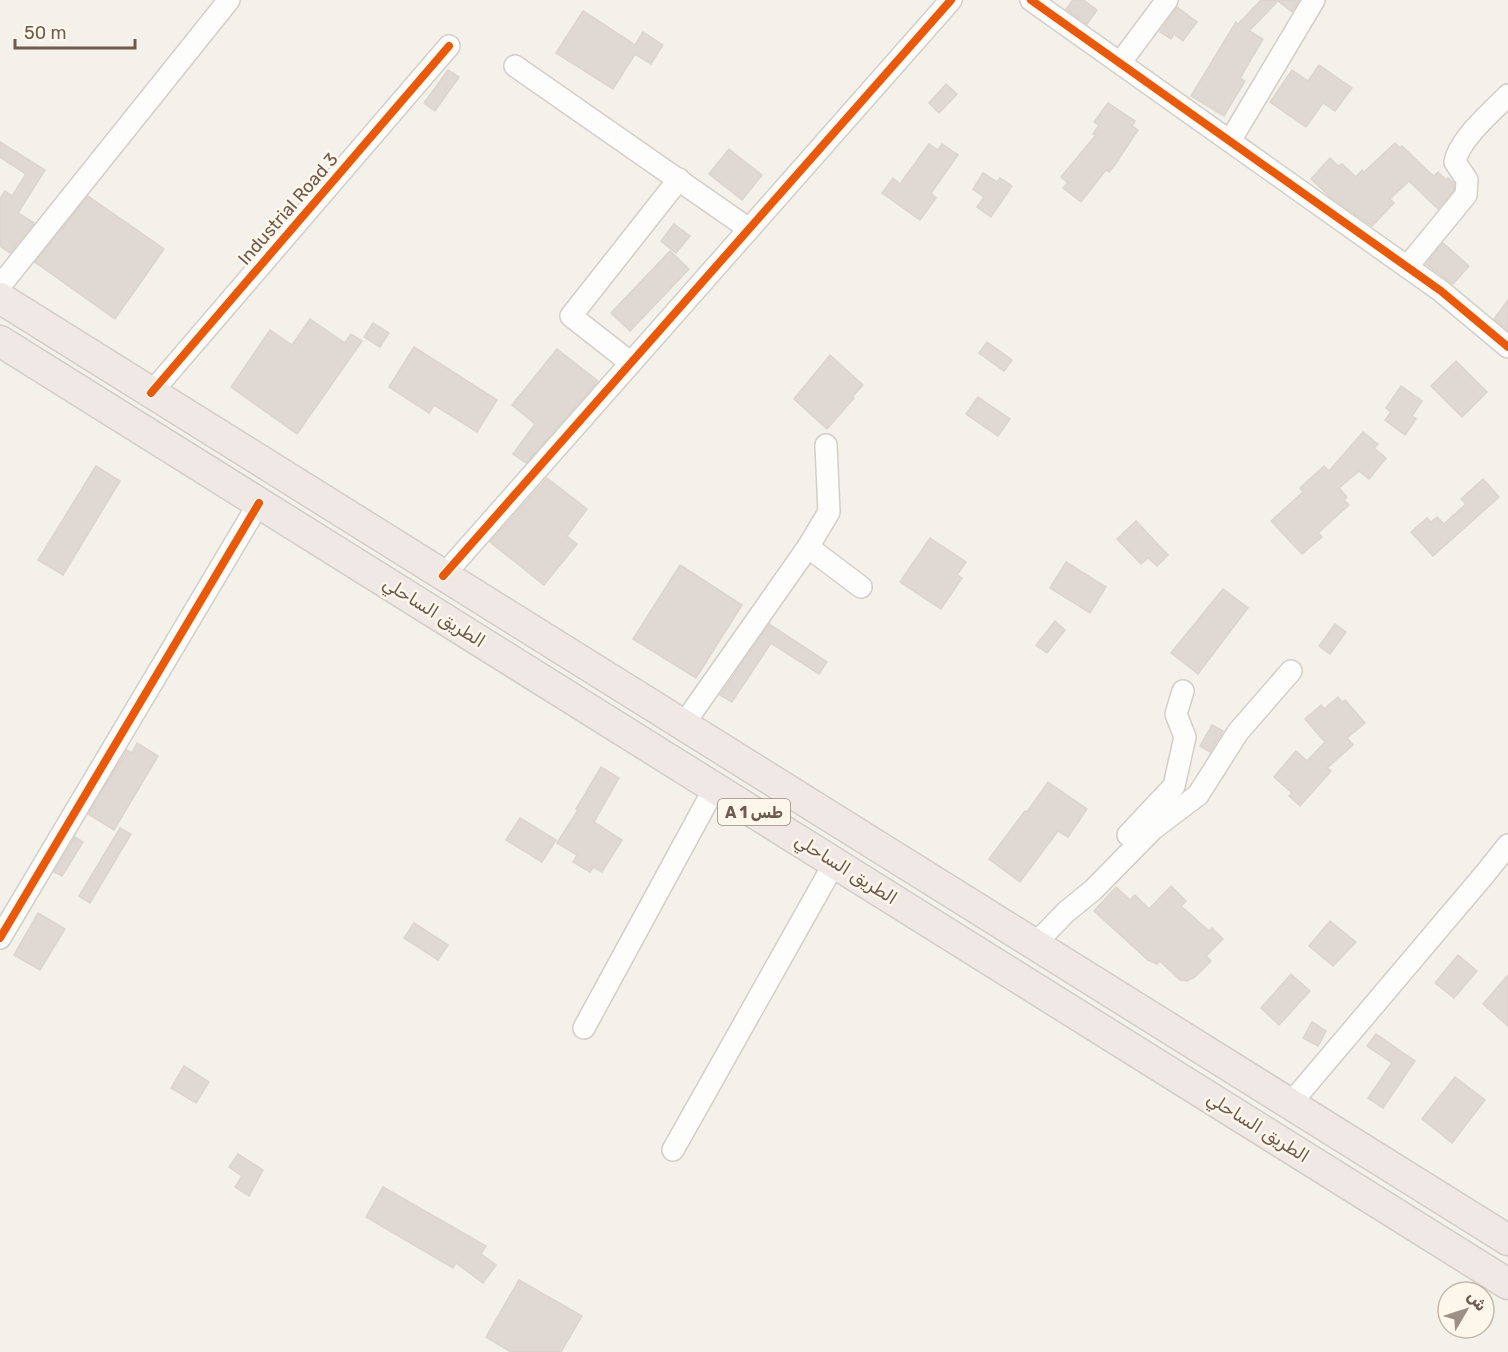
<svg xmlns="http://www.w3.org/2000/svg" width="1508" height="1352" viewBox="0 0 1508 1352" font-family="Rubik,Vazirmatn,sans-serif">
  <style>
    .building { fill: #e0d9d3; stroke: #dcd4cd; stroke-width: 1.5 }
    .lines { fill: none; stroke-linecap: round; stroke-linejoin: round }
    .minor-casing { stroke: #d3cec8; stroke-width: 24 }
    .highway-casing { stroke: #d3ccc7; stroke-width: 33 }
    .minor { stroke: #fdfdfc; stroke-width: 21 }
    .highway { stroke: #efe8e5; stroke-width: 30 }
    .cycleway-casing { stroke: #fcf6eb; stroke-width: 11 }
    .cycleway { stroke: #e8590c; stroke-width: 8 }
    .labels { text-anchor: middle; stroke-width: 5; stroke-linejoin: round; paint-order: stroke }
    .shield { fill: #fcf6eb; stroke: #99897d; stroke-width: 1.5 }
    .shield-label { font-size: 16px; font-weight: bold; fill: #6e5a4e }
    .street-label { font-size: 18px; fill: #6e5a4e; stroke: #fcf6eb }
  </style>
  <rect width="100%" height="100%" fill="#f4f1ea"/>
  <g class="building">
    <path d="M1073,0H1083L1097,10L1087,24L1066,9Z"/>
    <path d="M1261,0H1299L1292,12L1278,1L1249,31L1263,39L1240,78L1245,81L1224,116L1191,96L1236,22L1238,24Z"/>
    <path d="M1177,7L1197,22L1183,41L1174,34L1171,39L1160,32Z"/>
    <path d="M583,11L635,45L643,32L663,45L651,64L635,54L613,89L556,53Z"/>
    <path d="M1319,65L1352,88L1335,111L1323,103L1306,127L1270,102L1292,70L1308,81Z"/>
    <path d="M448,70L459,77L435,111L424,103Z"/>
    <path d="M946,84L957,94L939,113L929,103Z"/>
    <path d="M1108,103L1135,121L1132,126L1138,130L1114,166L1109,172L1106,170L1081,202L1063,188L1068,183L1061,177L1096,135L1093,134L1099,125L1094,122Z"/>
    <path d="M0,142L45,170L18,213L34,223L10,253L0,246V199L5,191L12,196L26,174L0,157Z"/>
    <path d="M1395,143L1400,148L1402,146L1430,173L1434,176L1438,172L1446,180L1448,178L1454,183V190L1438,209L1409,181L1390,199L1394,203L1372,226L1329,196L1311,179L1330,158L1338,166L1342,164L1356,177L1362,170L1364,172Z"/>
    <path d="M929,144L938,150L942,144L958,155L931,193L936,198L920,220L882,193L893,178L900,184Z"/>
    <path d="M729,149L762,175L742,200L709,174Z"/>
    <path d="M983,173L997,182L1000,178L1012,186L991,217L977,207L984,197L973,189Z"/>
    <path d="M88,196L164,249L115,319L35,262Z"/>
    <path d="M674,224L690,236L676,253L661,241Z"/>
    <path d="M1443,243L1469,266L1453,284L1426,264Z"/>
    <path d="M670,251L689,269L630,331L611,313Z"/>
    <path d="M1508,300V330L1494,319Z"/>
    <path d="M310,319L345,343L351,334L362,341L297,434L231,387L270,330L292,345Z"/>
    <path d="M373,323L389,333L380,347L364,337Z"/>
    <path d="M987,342L1012,360L1004,371L979,353Z"/>
    <path d="M414,347L497,400L477,432L434,405L429,413L389,387Z"/>
    <path d="M557,349L598,381L526,463L513,454L535,424L512,405Z"/>
    <path d="M830,355L863,385L852,397L854,398L827,429L794,399Z"/>
    <path d="M1456,361L1487,392L1462,417L1431,386Z"/>
    <path d="M1401,386L1422,401L1412,416L1416,419L1405,435L1385,420L1391,412L1386,408Z"/>
    <path d="M978,397L1010,419L998,436L966,414Z"/>
    <path d="M1363,432L1378,444L1374,448L1386,458L1369,479L1359,471L1339,488L1347,497L1344,500L1349,505L1318,533L1322,537L1302,554L1271,521L1303,492L1300,488L1324,466L1329,471Z"/>
    <path d="M96,466L120,481L63,575L38,560Z"/>
    <path d="M547,478L587,509L567,536L577,544L544,585L490,542Z"/>
    <path d="M1483,479L1499,497L1433,556L1411,532L1427,518L1431,522L1437,517L1444,524L1466,504L1461,499Z"/>
    <path d="M1136,521L1168,555L1157,566L1148,558L1141,564L1117,539Z"/>
    <path d="M930,538L966,562L957,575L962,578L941,609L900,582Z"/>
    <path d="M1066,562L1106,587L1090,613L1050,588Z"/>
    <path d="M680,565L742,605L696,678L633,639Z"/>
    <path d="M1223,589L1248,608L1198,674L1171,653Z"/>
    <path d="M1055,621L1065,630L1047,653L1036,645Z"/>
    <path d="M769,624L827,662L819,674L771,643L732,702L720,695Z"/>
    <path d="M1335,624L1346,632L1330,654L1319,646Z"/>
    <path d="M1338,697L1342,702L1345,700L1365,723L1347,738L1353,745L1327,768L1331,771L1300,806L1289,796L1292,793L1274,777L1296,751L1307,761L1325,742L1305,719L1321,705L1324,709Z"/>
    <path d="M1212,725L1223,731L1210,752L1200,746Z"/>
    <path d="M137,743L158,756L114,830L88,814L127,750L132,753Z"/>
    <path d="M601,767L619,778L594,822L622,840L602,872L593,867L590,872L573,862L577,855L557,843L578,810L576,809Z"/>
    <path d="M1048,782L1087,809L1068,837L1058,831L1020,882L989,859L1025,811L1027,812Z"/>
    <path d="M520,818L556,840L542,862L506,840Z"/>
    <path d="M120,828L131,834L90,903L79,896Z"/>
    <path d="M75,837L83,842L62,876L54,872Z"/>
    <path d="M1171,886L1186,901L1181,906L1209,931L1212,928L1223,939L1206,956L1211,961L1195,977L1187,981L1180,980L1160,961L1157,964L1148,960L1094,911L1116,887L1130,900L1135,895L1149,909Z"/>
    <path d="M38,913L65,929L40,970L14,955Z"/>
    <path d="M1330,921L1356,942L1333,966L1309,946Z"/>
    <path d="M414,923L448,945L438,960L404,938Z"/>
    <path d="M1458,955L1477,971L1454,998L1435,983Z"/>
    <path d="M1291,974L1310,991L1279,1025L1261,1008Z"/>
    <path d="M1508,975V1026L1483,1004Z"/>
    <path d="M1312,1022L1326,1031L1318,1046L1303,1038Z"/>
    <path d="M1376,1034L1415,1061L1383,1108L1368,1098L1392,1063L1367,1046Z"/>
    <path d="M184,1066L209,1082L196,1103L171,1088Z"/>
    <path d="M1455,1077L1485,1100L1452,1143L1422,1119Z"/>
    <path d="M238,1154L263,1170L249,1196L235,1187L242,1176L229,1167Z"/>
    <path d="M383,1187L486,1246L481,1254L496,1265L483,1283L456,1263L453,1268L366,1217Z"/>
    <path d="M519,1280L582,1316L561,1352H511L486,1337Z"/>
  </g>
  <g class="lines">
    <g class="minor-casing">
      <g id="minor">
        <path d="M1031,0L1441,291L1508,347"/>
        <path d="M1120,63L1167,0"/>
        <path d="M515,66L749,229"/>
        <path d="M1230,141L1314,0"/>
        <path d="M1407,267L1466,195L1467,180L1455,162C1459,139 1492,112 1508,95"/>
        <path d="M0,286L229,0"/>
        <path d="M631,363L571,316L679,179"/>
        <path d="M151,393L449,46"/>
        <path d="M808,547L861,587"/>
        <path d="M443,576L951,0"/>
        <path d="M683,725L808,547L829,512L826,445"/>
        <path d="M1128,835L1174,786L1185,737L1176,714L1183,691"/>
        <path d="M0,938L259,503"/>
        <path d="M1035,944L1066,912L1093,890L1153,829L1198,795L1238,732L1291,671"/>
        <path d="M584,1028L715,787"/>
        <path d="M1291,1103L1484,875L1508,845"/>
        <path d="M673,1150L835,862"/>
      </g>
    </g>
    <g class="highway-casing">
      <g id="highway">
        <path d="M0,298L1508,1240"/>
        <path d="M0,341L1508,1284"/>
      </g>
    </g>
    <use href="#minor" class="minor"/>
    <use href="#highway" class="highway"/>
    <g class="cycleway-casing">
      <g id="cycleway">
        <path d="M1031,0L1441,291L1508,347"/>
        <path d="M151,393L449,46"/>
        <path d="M443,576L951,0"/>
        <path d="M0,938L259,503"/>
      </g>
    </g>
    <use href="#cycleway" class="cycleway"/>
  </g>
  <g class="labels">
    <rect class="shield" x="718" y="799" width="72" height="26" rx="4.5"/>
    <g class="shield-label">
      <text x="754" y="818">A 1 طس</text>
    </g>
    <g class="street-label">
      <text transform="translate(288 209) rotate(-49)" y="6">Industrial Road 3</text>
      <text transform="translate(434 612) rotate(32)" y="6">الطريق الساحلي</text>
      <text transform="translate(846 869) rotate(32)" y="6">الطريق الساحلي</text>
      <text transform="translate(1258 1127) rotate(32)" y="6">الطريق الساحلي</text>
    </g>
  </g>
  <g transform="translate(1466 1310) rotate(51)"><circle r="28" fill="#fcf6eb" stroke="#c3b8ac" stroke-width="1.5"/>
  <path d="M0-4.5L10 22L0 15L-10 22Z" fill="#9d8f85"/>
  <text y="-9" font-size="16" font-weight="bold" text-anchor="middle" fill="#6e5a4e">ش</text>
  </g>
  <path d="M15 39v9h120v-9" fill="none" stroke="#6e5a4e" stroke-width="3"/>
  <text x="24" y="39" font-size="18" fill="#6e5a4e" stroke="#fcf6eb" stroke-width="4.5" paint-order="stroke">50 m</text>
</svg>
